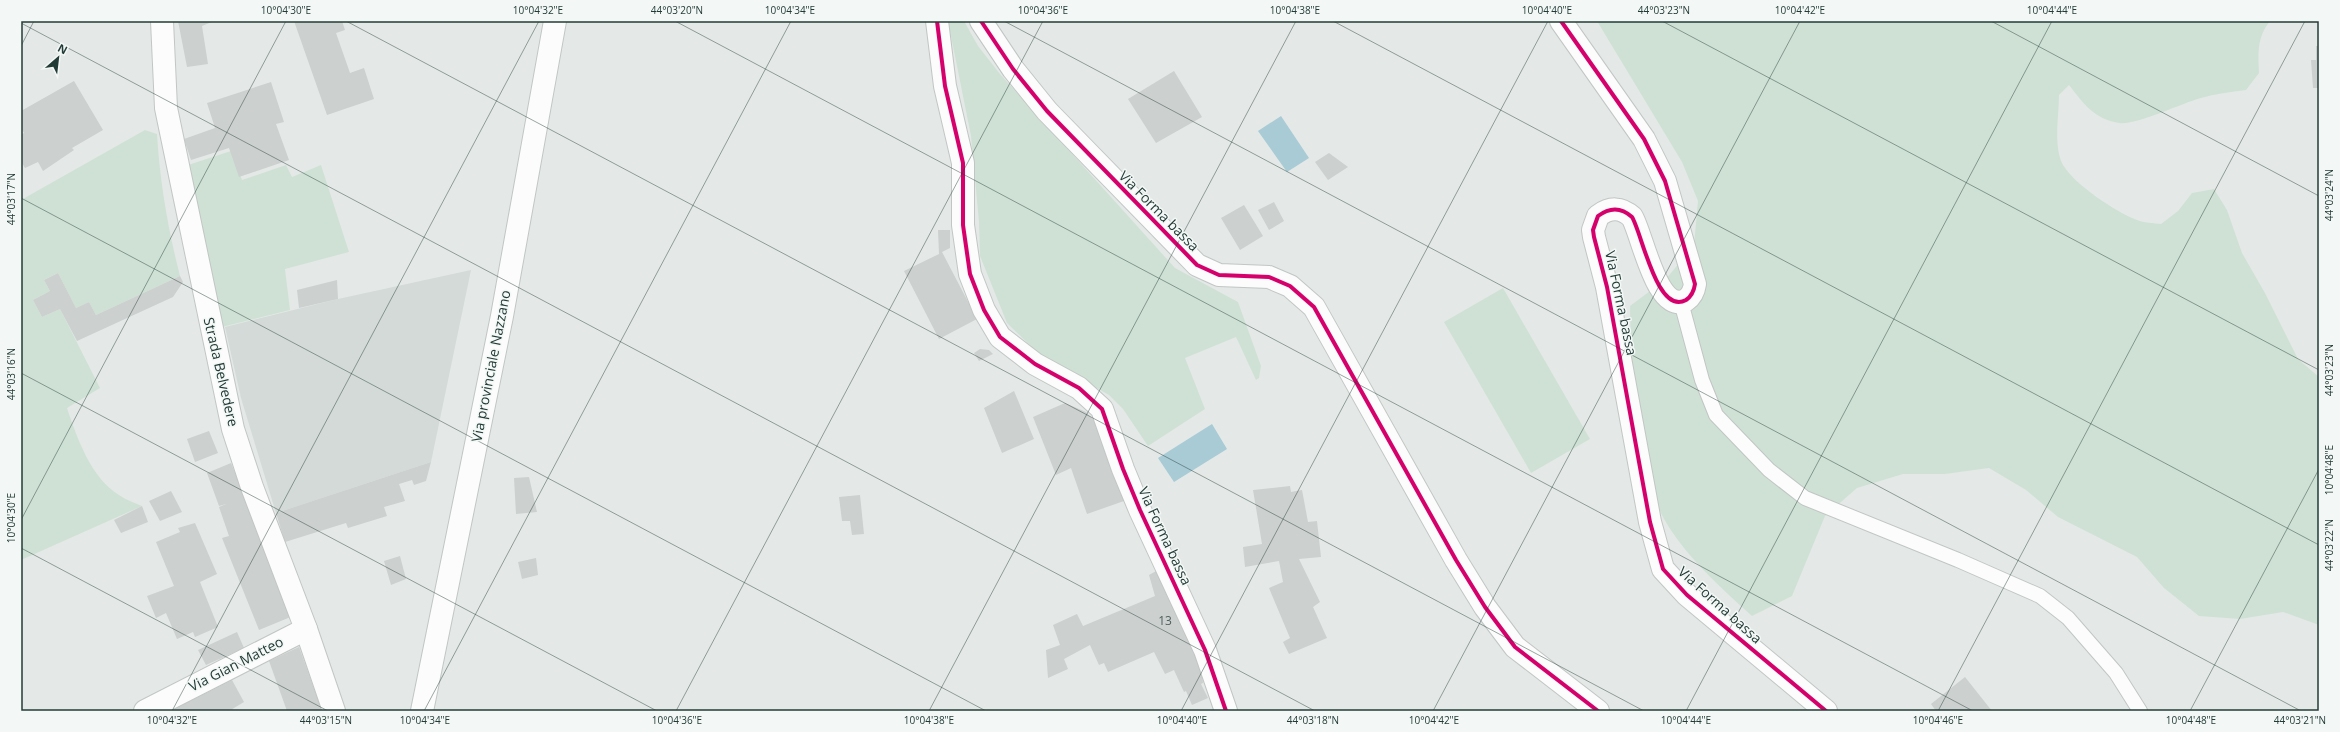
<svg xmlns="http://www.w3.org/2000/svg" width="2340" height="732" viewBox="0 0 2340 732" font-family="'Open Sans',sans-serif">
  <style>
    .built { fill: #d3dad7 }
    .green { fill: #cfe1d5 }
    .water { fill: #a8cbd5 }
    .building { fill: #ccd0cf }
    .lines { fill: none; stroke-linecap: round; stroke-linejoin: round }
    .service-casing { stroke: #c1c6c4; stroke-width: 16 }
    .minor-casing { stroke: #c1c6c4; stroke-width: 24 }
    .secondary-casing { stroke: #c0c6c4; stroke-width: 24 }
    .service { stroke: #fbfcfb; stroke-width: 14 }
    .minor { stroke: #fbfcfb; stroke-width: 22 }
    .secondary { stroke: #fbfcfb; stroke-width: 22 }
    .cycleway-casing { stroke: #f3f8f6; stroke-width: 6 }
    .cycleway { stroke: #d6006c; stroke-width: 4 }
    .ticks { fill: none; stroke: #233b37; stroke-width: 1; stroke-opacity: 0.45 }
    .labels { text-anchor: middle; stroke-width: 3; stroke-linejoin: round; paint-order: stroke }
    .number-label { font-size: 12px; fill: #4e615e }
    .street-label { font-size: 14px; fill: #233b37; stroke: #f3f8f6 }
    .neatline { fill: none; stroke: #233b37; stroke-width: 1.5 }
    .ticks-label { font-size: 10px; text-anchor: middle; fill: #233b37 }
  </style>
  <rect width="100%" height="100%" fill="#e4e9e7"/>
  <path class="built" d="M471,270L431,462L276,513L241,398L225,327L338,299Z"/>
  <g class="green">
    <path d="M948,21H964L978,46L1000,74L1175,268L1238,302L1261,366L1259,378L1256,380L1236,337L1185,358L1205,409L1148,446L1123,409L1109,395L1042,357L1007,323L980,256L979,222L971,136Z"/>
    <path d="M1597,21H2270C2257,37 2258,53 2259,73L2246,90C2231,92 2215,94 2201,98C2182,103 2135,126 2119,123C2094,119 2083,103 2069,85L2059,95C2059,116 2053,146 2063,165C2075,185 2116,212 2137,220C2144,223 2154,223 2161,224L2178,211L2192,193L2214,189L2227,210L2242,253L2265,293L2298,359L2319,377V625L2283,612L2240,619L2199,616L2164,588L2137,557L2058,517L2026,490L1989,468L1945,474H1903L1857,488L1825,516L1792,596L1752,616C1722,589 1683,554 1663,517C1634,463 1631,368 1630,306L1666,279L1694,245L1698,201L1682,162Z"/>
    <path d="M145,130L157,134C160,183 168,229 180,276L96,315L89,302L76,308L58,273L44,280L50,291L33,300L42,317L60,309L100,388L67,408C77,438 91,478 119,495C126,500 135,503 142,506L21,560V200Z"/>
    <path d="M231,151L242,180L286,165L292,177L321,165L349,252L285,269L290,310L222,327L188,165Z"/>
    <path d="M1503,288L1590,439L1531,473L1444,322Z"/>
  </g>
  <g class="water">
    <path d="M1281,116L1309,158L1287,172L1258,131Z"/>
    <path d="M1212,424L1227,449L1174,482L1158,458Z"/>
  </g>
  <g class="building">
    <path d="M178,21H214L202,26L208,64L187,67Z"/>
    <path d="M294,21H342L345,30L336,33L350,73L364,68L374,99L327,115Z"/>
    <path d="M2316,46H2319V88H2313L2311,60H2316Z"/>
    <path d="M1174,71L1202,117L1156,143L1128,99Z"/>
    <path d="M74,81L103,130L72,148L74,150L43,171L38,162L25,168L21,161V135L24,133L21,127V111Z"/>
    <path d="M271,82L284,122L276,124L289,160L239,177L229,148L191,160L184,139L215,128L207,103Z"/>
    <path d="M1329,153L1348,167L1328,180L1315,162Z"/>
    <path d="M1274,202L1284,221L1269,230L1258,210Z"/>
    <path d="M1244,205L1263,236L1240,250L1221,218Z"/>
    <path d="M938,230H950V248L942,252L977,319L939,339L904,271L939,254Z"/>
    <path d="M58,273L76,308L89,302L96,315L180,276L183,282L173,297L77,341L60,309L42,317L33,300L50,291L44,280Z"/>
    <path d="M337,280L338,299L299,308L297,290Z"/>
    <path d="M980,349L989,350L993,354L979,361L974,353Z"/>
    <path d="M1014,391L1034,439L1002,453L984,408Z"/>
    <path d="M1065,403L1086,412L1099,426L1124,501L1087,514L1071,468L1056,475L1033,417Z"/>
    <path d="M209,431L218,453L195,462L187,439Z"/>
    <path d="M431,462L426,481L414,485L412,480L399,484L405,501L384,507L387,516L348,528L346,523L285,542L276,513Z"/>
    <path d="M231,463L293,616L259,630L222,538L229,536L219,507L226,504L219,506L207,473Z"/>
    <path d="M529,477L537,512L516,514L514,478Z"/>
    <path d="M1290,486L1291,492L1302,490L1308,522L1317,521L1321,557L1299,559L1320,602L1313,607L1327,638L1289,654L1283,642L1290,638L1269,588L1283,582L1279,561L1245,567L1243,547L1262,544L1253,490Z"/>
    <path d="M171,491L182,512L160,521L149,501Z"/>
    <path d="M860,495L864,534L852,535L850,521H842L839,497Z"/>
    <path d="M142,506L148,522L121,533L114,520Z"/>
    <path d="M195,523L217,574L200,582L218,627L195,637L193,632L177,639L166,613L156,618L147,596L174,586L156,542L180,532L178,528Z"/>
    <path d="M400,556L406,579L391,585L384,561Z"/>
    <path d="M536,558L538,575L522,579L518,562Z"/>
    <path d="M1158,570L1200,657L1203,683L1201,684L1208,698L1192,705L1186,691L1184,692L1174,670L1165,674L1154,652L1108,672L1104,663L1099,665L1090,645L1064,659L1068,669L1048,678L1046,650L1060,645L1053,625L1077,614L1083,626L1155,596L1149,575Z"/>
    <path d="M237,632L244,648L206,665L198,650Z"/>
    <path d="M299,647L322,711H287L269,661Z"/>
    <path d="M1965,677L1992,711H1936L1931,704Z"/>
    <path d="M232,680L244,702L229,711H171Z"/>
  </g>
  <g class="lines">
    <g class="service-casing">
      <path id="service" d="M1681,302L1702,380L1716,415L1769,470L1805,498L1958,560L2040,596L2068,618L2116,673L2140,711"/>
    </g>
    <g class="minor-casing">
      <g id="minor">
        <path d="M162,21L166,108L233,429L252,487L306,629L334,711"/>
        <path d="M937,21L945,86L963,163V225L970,274L984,310L1000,337L1035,364L1079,388L1102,409L1123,469L1140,510L1205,650L1226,711"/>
        <path d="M981,21L1013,69L1047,111L1197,265L1219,275L1269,277L1290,286L1314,307L1456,560L1485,607L1515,647L1598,711"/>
        <path d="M1561,21L1644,139L1665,181L1695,284C1694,291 1692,296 1686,300C1657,316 1642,233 1632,217C1621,207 1610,207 1598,216L1593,230L1594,237L1607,287L1650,522L1663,569L1687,595L1826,711"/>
        <path d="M145,711L306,629"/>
      </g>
    </g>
    <g class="secondary-casing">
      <path id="secondary" d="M422,711L502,316L555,21"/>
    </g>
    <use href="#service" class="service"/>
    <use href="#minor" class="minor"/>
    <use href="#secondary" class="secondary"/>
    <g class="cycleway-casing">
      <g id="cycleway">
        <path d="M937,21L945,86L963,163V225L970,274L984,310L1000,337L1035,364L1079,388L1102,409L1123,469L1140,510L1205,650L1226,711"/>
        <path d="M981,21L1013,69L1047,111L1197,265L1219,275L1269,277L1290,286L1314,307L1456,560L1485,607L1515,647L1598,711"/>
        <path d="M1561,21L1644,139L1665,181L1695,284C1694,291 1692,296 1686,300C1657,316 1642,233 1632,217C1621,207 1610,207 1598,216L1593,230L1594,237L1607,287L1650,522L1663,569L1687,595L1826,711"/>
      </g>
    </g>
    <use href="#cycleway" class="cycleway"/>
  </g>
  <path class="ticks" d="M346,21L1644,711M675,21L1973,711M1004,21L2301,711M1333,21L2319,545M1662,21L2319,370M1991,21L2319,196M21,23L1315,711M21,46L34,21M21,198L986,711M21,373L657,711M21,520L286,21M21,548L328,711M172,711L539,21M424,711L791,21M676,711L1043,21M929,711L1296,21M1181,711L1548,21M1433,711L1800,21M1686,711L2052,21M1938,711L2305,21M2190,711L2319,469"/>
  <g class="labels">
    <g class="number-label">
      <text x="1165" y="625">13</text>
    </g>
    <g class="street-label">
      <text transform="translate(1159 211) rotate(45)" y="5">Via Forma bassa</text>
      <text transform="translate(1621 303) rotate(78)" y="5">Via Forma bassa</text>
      <text transform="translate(491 366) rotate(-79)" y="5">Via provinciale Nazzano</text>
      <text transform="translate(221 372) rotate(77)" y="5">Strada Belvedere</text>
      <text transform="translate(1165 536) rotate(65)" y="5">Via Forma bassa</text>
      <text transform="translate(1720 605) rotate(42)" y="5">Via Forma bassa</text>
      <text transform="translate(236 664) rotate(-27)" y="5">Via Gian Matteo</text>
    </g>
  </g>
  <rect width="2340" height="732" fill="none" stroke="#f3f8f6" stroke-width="44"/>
  <g transform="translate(58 58) rotate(28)" stroke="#f3f8f6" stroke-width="3" paint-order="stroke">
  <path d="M0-3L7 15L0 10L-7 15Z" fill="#233b37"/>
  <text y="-6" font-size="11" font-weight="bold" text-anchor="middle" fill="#233b37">N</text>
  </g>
  <rect x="22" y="22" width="2296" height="688" class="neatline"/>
  <g class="ticks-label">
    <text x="286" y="14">10°04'30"E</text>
    <text x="538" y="14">10°04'32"E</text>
    <text x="677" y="14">44°03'20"N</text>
    <text x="790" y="14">10°04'34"E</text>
    <text x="1043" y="14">10°04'36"E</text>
    <text x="1295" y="14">10°04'38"E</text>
    <text x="1547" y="14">10°04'40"E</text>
    <text x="1664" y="14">44°03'23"N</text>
    <text x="1800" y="14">10°04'42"E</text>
    <text x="2052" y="14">10°04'44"E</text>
    <text transform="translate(2329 195) rotate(-90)" y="4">44°03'24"N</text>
    <text transform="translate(11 199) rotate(-90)" y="4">44°03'17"N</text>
    <text transform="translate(2329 370) rotate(-90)" y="4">44°03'23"N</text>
    <text transform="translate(11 374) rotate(-90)" y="4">44°03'16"N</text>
    <text transform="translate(2329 470) rotate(-90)" y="4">10°04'48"E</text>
    <text transform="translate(11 518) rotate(-90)" y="4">10°04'30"E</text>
    <text transform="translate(2329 545) rotate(-90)" y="4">44°03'22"N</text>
    <text x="172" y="724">10°04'32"E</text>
    <text x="326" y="724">44°03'15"N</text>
    <text x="425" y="724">10°04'34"E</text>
    <text x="677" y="724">10°04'36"E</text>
    <text x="929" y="724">10°04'38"E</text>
    <text x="1182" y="724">10°04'40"E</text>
    <text x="1313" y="724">44°03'18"N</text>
    <text x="1434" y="724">10°04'42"E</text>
    <text x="1686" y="724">10°04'44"E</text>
    <text x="1938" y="724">10°04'46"E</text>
    <text x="2191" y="724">10°04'48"E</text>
    <text x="2300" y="724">44°03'21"N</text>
  </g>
</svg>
